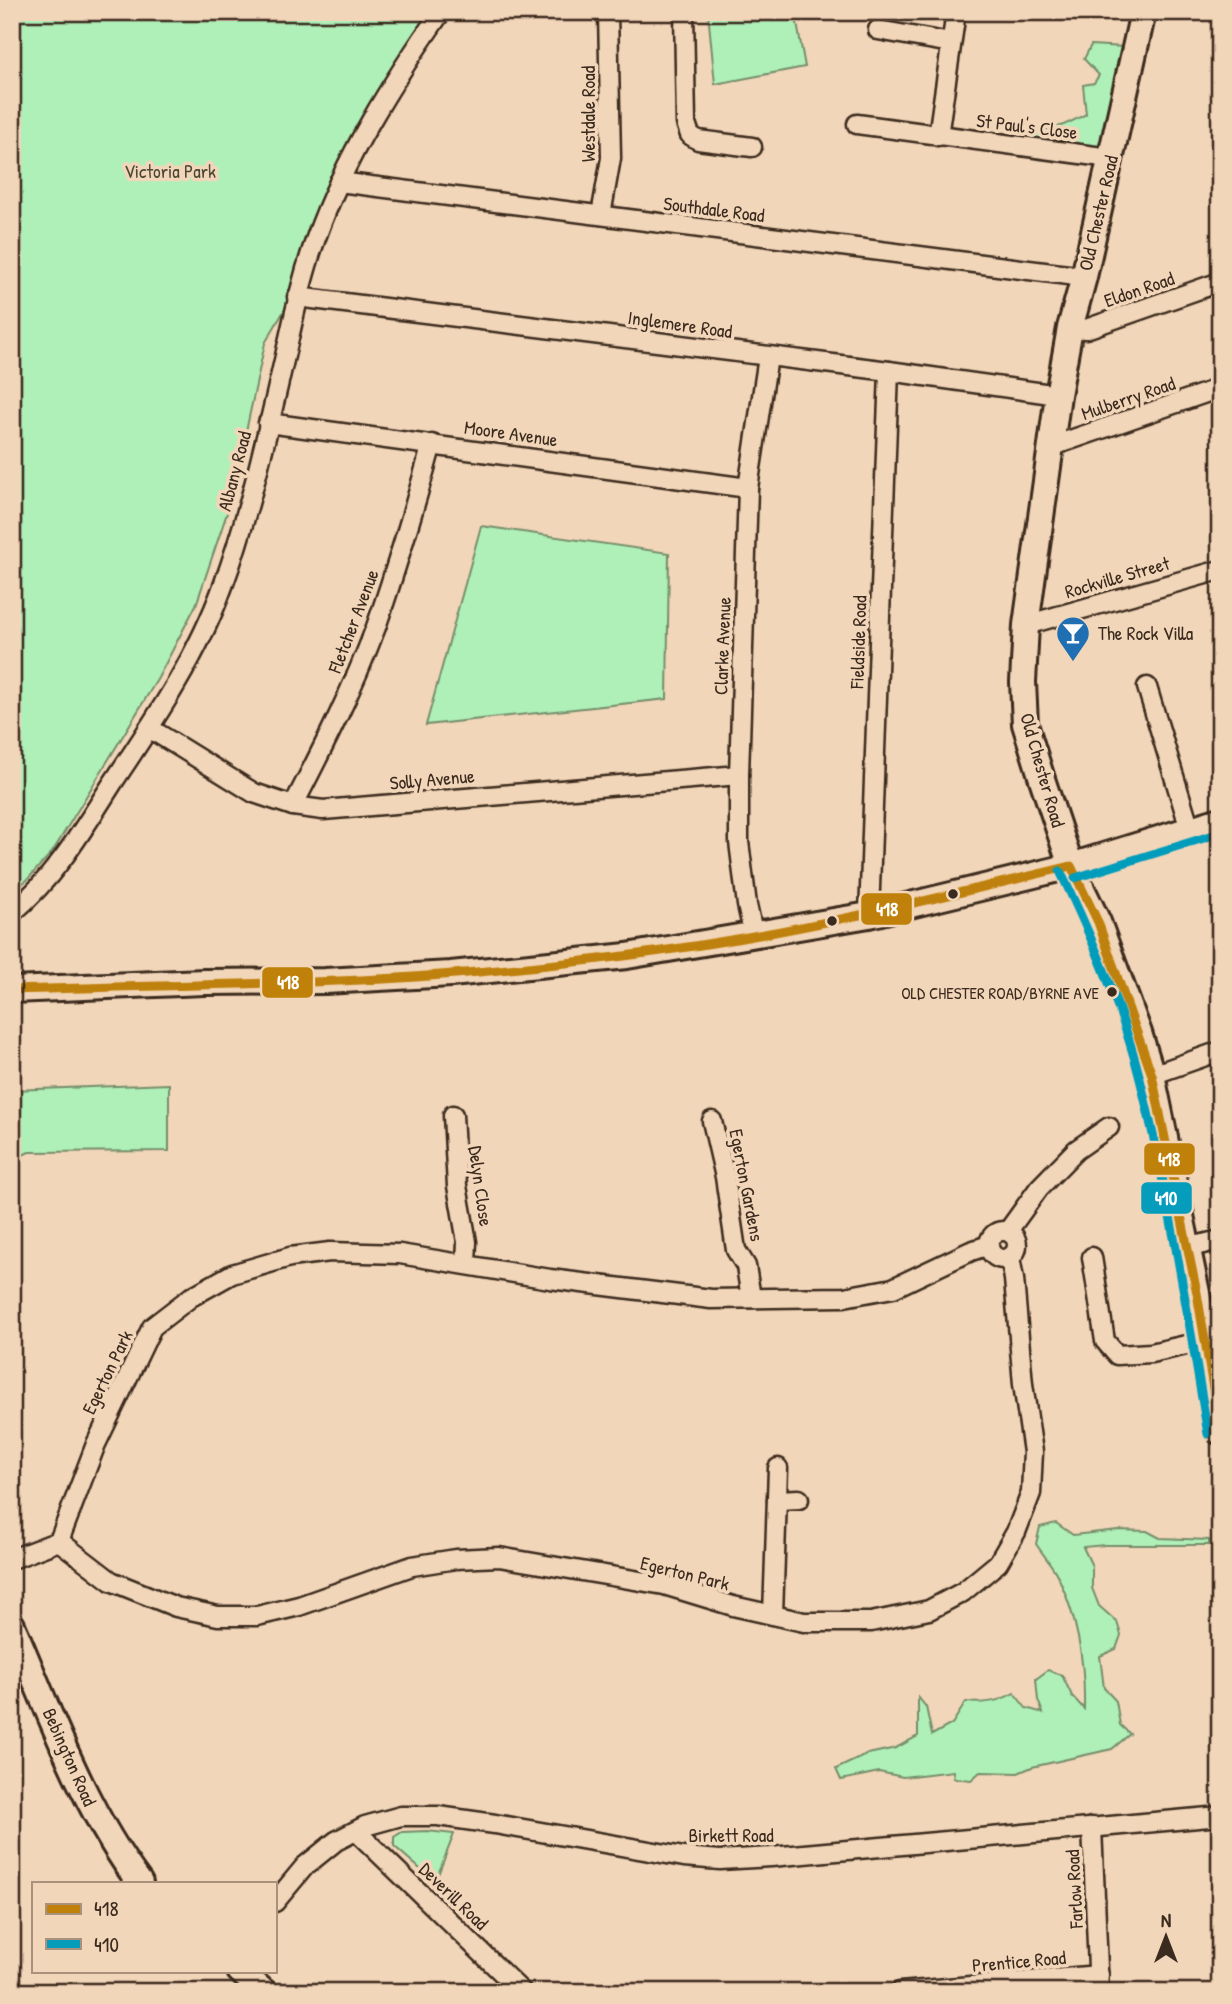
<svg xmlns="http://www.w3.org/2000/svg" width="1232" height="2004" viewBox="0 0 1232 2004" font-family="'Patrick Hand',sans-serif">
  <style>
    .green { fill: #aff0b8; stroke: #758d6b; stroke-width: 2 }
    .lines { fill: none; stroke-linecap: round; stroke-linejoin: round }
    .minor-casing { stroke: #3b2a1e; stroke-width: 23 }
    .secondary-casing { stroke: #3b2a1e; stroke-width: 30 }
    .minor { stroke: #f2d6b9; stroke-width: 18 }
    .secondary { stroke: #f2d6b9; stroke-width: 24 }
    .bus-1-casing { stroke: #f2d6b9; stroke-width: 14 }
    .bus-2-casing { stroke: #f2d6b9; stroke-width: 14 }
    .bus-1 { stroke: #bf8109; stroke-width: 9 }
    .bus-2 { stroke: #069cbc; stroke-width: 9 }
    .bus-dot { fill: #3b2a1e; stroke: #f2d6b9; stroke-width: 2.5 }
    .labels { text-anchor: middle; stroke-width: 7; stroke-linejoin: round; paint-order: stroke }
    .bus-label { font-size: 17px; fill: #3b2a1e; stroke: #f2d6b9; text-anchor: end }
    .street-label { font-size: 19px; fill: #3b2a1e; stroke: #f2d6b9 }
    .park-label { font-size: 19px; fill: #4c4835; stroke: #f2d6b9 }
    .poi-label { font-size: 19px; fill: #3b2a1e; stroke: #f2d6b9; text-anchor: start }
    .line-badge { stroke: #f2d6b9; stroke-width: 2.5 }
    .badge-label { font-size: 19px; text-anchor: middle; font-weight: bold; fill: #fff }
  </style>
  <rect width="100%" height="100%" fill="#f2d6b9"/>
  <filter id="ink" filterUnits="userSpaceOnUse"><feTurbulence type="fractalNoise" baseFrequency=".0143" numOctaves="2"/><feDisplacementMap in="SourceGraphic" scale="14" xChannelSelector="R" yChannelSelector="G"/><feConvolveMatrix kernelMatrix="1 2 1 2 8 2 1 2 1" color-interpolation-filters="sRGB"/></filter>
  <g filter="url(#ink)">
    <g class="green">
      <path d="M12,12H438L383,94L294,294L265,343L231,501L196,605L158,678L53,851L27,880L12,891Z"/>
      <path d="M708,12H795L805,67L715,84Z"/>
      <path d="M1091,45L1124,47L1104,147L1069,143L1061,138L1056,145L1021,140L1029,129C1051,133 1067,124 1086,114L1083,85L1094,83L1099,75L1084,59Z"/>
      <path d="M481,526L669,553L667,699L426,725Z"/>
      <path d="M169,1084V1151L29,1152L14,1159L12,1184V1090Z"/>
      <path d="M1056,1523L1073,1535L1118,1530L1147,1531L1160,1538L1209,1540V1545H1105L1083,1547L1092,1566V1588L1099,1606L1117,1622L1121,1635L1116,1649L1100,1656L1104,1688L1116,1701L1120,1725L1130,1734L1112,1749L1032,1767L1018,1773L980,1772L971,1780L954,1778L953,1771L903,1777L879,1772L841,1780L836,1769L868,1754L896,1748L918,1736V1697L926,1707L932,1735L952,1724L966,1702C984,1704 998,1702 1014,1693L1026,1708L1043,1713L1038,1700L1036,1679L1048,1670L1062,1675L1072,1696L1084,1709C1085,1666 1078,1621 1060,1581C1055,1568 1044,1556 1036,1544L1040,1527Z"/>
      <path d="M427,1831L454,1834L435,1882L394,1846V1837L402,1832Z"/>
    </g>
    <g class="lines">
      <g class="minor-casing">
        <g id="minor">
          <path d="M684,12L686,123L690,135L698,140L752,147"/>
          <path d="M878,30L951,43"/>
          <path d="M857,124L1110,158"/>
          <path d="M938,136L956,12"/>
          <path d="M339,182L1084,277"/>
          <path d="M601,215L611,158L608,12"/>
          <path d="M297,297L889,371L1058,395"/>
          <path d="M1070,328L1086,329L1220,282"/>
          <path d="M268,423L748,488"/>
          <path d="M1050,447L1220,388"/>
          <path d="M1026,625L1220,570"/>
          <path d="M1147,687L1190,829"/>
          <path d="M149,728L254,793L293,806L323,810L739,775"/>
          <path d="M293,806C323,748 353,689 376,627C397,567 415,505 432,444"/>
          <path d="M12,913C55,877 82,831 112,784C154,721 197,658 223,586C250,512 267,433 285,356C294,316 302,277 316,238C345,157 392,82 441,12"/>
          <path d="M869,915L889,371"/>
          <path d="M754,936L747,905L739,842V775L748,488L768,357"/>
          <path d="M1152,1075L1220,1051"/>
          <path d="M453,1115L457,1186L467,1242L466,1263"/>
          <path d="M712,1121L725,1177L736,1250L746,1266L751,1298"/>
          <path d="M1008,1231L1039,1188L1076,1150L1109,1127"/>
          <circle cx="1003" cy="1245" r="14"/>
          <path d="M1186,1248L1220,1240"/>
          <path d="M1092,1257L1105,1341L1117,1355L1151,1353L1204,1341"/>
          <path d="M777,1500L799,1499"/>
          <path d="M59,1541L111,1581L176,1607L218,1616H257L299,1606L412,1566L456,1559L499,1557L664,1585L733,1606L804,1622H871L929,1610L963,1592L998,1563L1016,1532L1031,1493L1033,1452L1023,1384L1014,1279L1010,1257"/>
          <path d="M12,1559L59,1541L96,1444L152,1327L191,1297L232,1274L290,1257L330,1252L400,1254L550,1279L711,1299L844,1297L893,1288L971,1251L989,1245"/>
          <path d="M773,1615L778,1468"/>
          <path d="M1092,1827L1099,1992"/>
          <path d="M356,1831L522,1992"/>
          <path d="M275,1902L305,1866L336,1841L365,1826L401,1816H438L495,1824L684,1857L720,1860L771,1857L1220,1816"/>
          <path d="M900,1992L1099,1975"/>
        </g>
      </g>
      <g class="secondary-casing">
        <g id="secondary">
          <path d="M1143,12L1084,277L1070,328L1058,395L1026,625L1023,682L1025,724L1042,779L1071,866L1098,922L1139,1033L1152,1075L1197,1293L1220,1432"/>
          <path d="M12,990L204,982L325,981L451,974L627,956L869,915L1071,866L1220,820"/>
          <path d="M12,1625C50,1713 82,1806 140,1883"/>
          <path d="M240,1971L264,1992"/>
        </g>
      </g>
      <use href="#minor" class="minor"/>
      <use href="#secondary" class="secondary"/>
      <g class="bus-1-casing">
        <path id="bus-1" d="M12,990C129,986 245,985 361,980C449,976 537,967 624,956C775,937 923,902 1071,866L1098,922L1152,1075L1197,1293L1220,1430"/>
      </g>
      <g class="bus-2-casing">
        <g id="bus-2">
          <path d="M1060,871C1091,935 1123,1011 1140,1079C1169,1196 1188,1316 1208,1434"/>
          <path d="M1075,878L1220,833"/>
        </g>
      </g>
      <use href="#bus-1" class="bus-1"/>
      <use href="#bus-2" class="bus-2"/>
    </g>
  </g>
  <defs>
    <g id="bar-pin" transform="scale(1.75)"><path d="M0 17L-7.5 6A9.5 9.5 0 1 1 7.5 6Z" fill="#1f6fb2" stroke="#f2d6b9"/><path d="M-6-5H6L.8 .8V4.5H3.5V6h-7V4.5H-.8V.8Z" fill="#fff"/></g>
  </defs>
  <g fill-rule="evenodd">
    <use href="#bar-pin" x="1073" y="633"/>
  </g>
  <g class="bus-dot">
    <circle cx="953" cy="894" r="6"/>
    <circle cx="832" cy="921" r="6"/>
    <circle cx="1112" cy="992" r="6"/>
  </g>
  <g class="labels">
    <g class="bus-label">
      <text x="1099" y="999">OLD CHESTER ROAD/BYRNE AVE</text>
    </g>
    <g class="street-label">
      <text transform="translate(588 114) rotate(-90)" y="7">Westdale Road</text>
      <text transform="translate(1027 126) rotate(7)" y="7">St Paul's Close</text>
      <text transform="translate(714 209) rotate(7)" y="7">Southdale Road</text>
      <text transform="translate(1098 213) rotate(-77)" y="7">Old Chester Road</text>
      <text transform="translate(1139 289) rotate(-19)" y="7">Eldon Road</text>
      <text transform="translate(680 324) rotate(8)" y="7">Inglemere Road</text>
      <text transform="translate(1128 398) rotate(-19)" y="7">Mulberry Road</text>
      <text transform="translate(511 433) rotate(8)" y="7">Moore Avenue</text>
      <text transform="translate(234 471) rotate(-75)" y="7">Albany Road</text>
      <text transform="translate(1117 577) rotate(-16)" y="7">Rockville Street</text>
      <text transform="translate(353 621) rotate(-69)" y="7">Fletcher Avenue</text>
      <text transform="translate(858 642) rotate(-88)" y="7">Fieldside Road</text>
      <text transform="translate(722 646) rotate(-88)" y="7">Clarke Avenue</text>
      <text transform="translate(1043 770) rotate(74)" y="7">Old Chester Road</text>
      <text transform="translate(432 779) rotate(-5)" y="7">Solly Avenue</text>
      <text transform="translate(747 1185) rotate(79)" y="7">Egerton Gardens</text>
      <text transform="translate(481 1186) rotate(82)" y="7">Delyn Close</text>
      <text transform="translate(107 1372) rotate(-64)" y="7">Egerton Park</text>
      <text transform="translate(685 1573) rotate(14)" y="7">Egerton Park</text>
      <text transform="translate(70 1757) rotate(66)" y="7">Bebington Road</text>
      <text x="731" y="1842">Birkett Road</text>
      <text transform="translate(1074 1889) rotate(-93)" y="7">Farlow Road</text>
      <text transform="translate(454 1896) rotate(44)" y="7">Deverill Road</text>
      <text transform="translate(1019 1961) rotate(-5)" y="7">Prentice Road</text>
    </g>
    <g class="park-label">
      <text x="170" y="178">Victoria Park</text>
    </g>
    <g class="poi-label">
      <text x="1098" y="640">The Rock Villa</text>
    </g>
  </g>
  <g class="line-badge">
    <rect x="860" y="892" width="53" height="34" rx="7" fill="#bf8109"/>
    <rect x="261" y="966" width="53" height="33" rx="7" fill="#bf8109"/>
    <rect x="1143" y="1142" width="53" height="34" rx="7" fill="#bf8109"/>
    <rect x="1140" y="1181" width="53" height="34" rx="7" fill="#069cbc"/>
  </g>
  <g class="badge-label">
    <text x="887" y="916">418</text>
    <text x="288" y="989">418</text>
    <text x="1169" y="1166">418</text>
    <text x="1166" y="1205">410</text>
  </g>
  <rect width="1232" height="2004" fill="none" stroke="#f2d6b9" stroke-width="42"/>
  <rect x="21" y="21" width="1190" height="1962" fill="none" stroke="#3b2a1e" stroke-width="2.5" filter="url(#ink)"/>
  <rect x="32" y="1882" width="245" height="91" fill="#f2d6b9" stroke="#a9917b" stroke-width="2"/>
  <rect x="46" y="1904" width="35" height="10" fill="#bf8109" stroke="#a9917b" stroke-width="2"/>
  <text x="94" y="1916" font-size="21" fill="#3b2a1e">418</text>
  <rect x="46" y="1939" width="35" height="10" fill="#069cbc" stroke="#a9917b" stroke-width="2"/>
  <text x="94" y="1952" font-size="21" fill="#3b2a1e">410</text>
  <g transform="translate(1166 1937)" stroke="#f2d6b9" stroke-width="5" paint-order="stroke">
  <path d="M0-5L12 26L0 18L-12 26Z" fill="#3b2a1e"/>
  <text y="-10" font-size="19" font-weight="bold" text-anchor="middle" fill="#3b2a1e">N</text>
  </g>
</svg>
